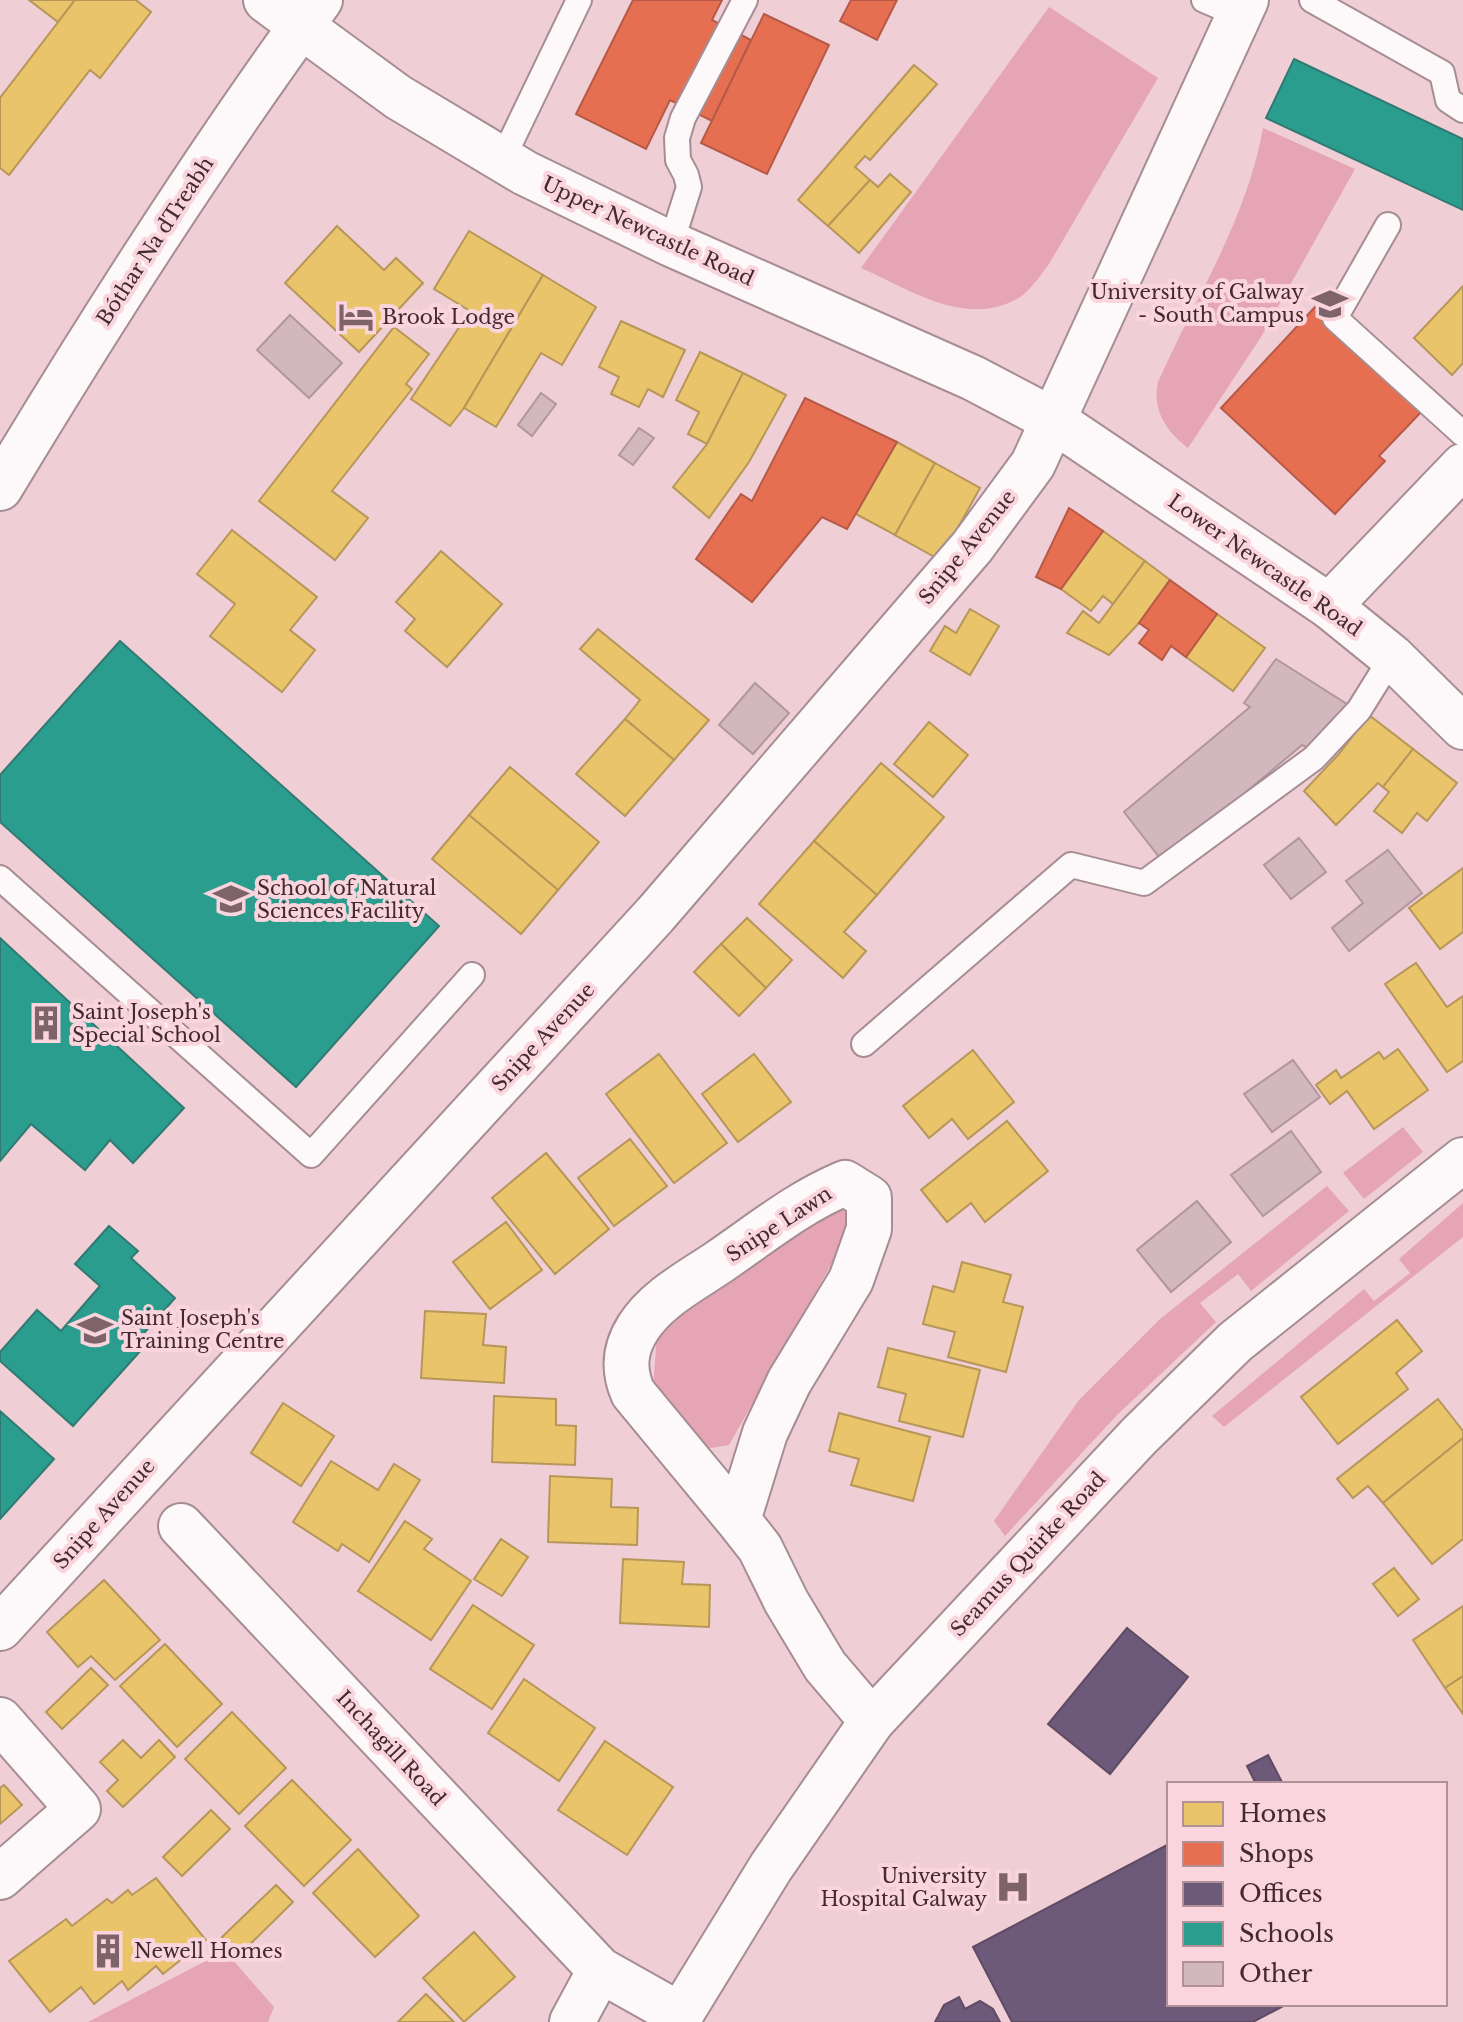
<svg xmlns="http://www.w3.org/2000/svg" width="1463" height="2022" viewBox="0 0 1463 2022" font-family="'Libre Baskerville',serif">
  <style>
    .green { fill: #e5a5b5 }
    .homes { fill: #e9c46a; stroke: #b79659; stroke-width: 2 }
    .shops { fill: #e76f51; stroke: #b65a47; stroke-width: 2 }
    .offices { fill: #6d597a; stroke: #604b64; stroke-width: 2 }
    .schools { fill: #2a9d8f; stroke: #317a72; stroke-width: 2 }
    .building { fill: #d2b8be; stroke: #b0969d; stroke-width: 2 }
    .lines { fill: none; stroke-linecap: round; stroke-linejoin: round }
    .service-casing { stroke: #a58d93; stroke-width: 28 }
    .minor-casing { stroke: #a58d93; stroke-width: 48 }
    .tertiary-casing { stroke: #a58d93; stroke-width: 48 }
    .secondary-casing { stroke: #a58d93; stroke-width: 48 }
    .primary-casing { stroke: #a58d93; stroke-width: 48 }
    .trunk-casing { stroke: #a58d93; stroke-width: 48 }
    .service { stroke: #fdf8f9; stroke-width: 24 }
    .minor { stroke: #fdf8f9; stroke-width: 44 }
    .tertiary { stroke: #fdf8f9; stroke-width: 44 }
    .secondary { stroke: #fdf8f9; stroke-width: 44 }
    .primary { stroke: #fdf8f9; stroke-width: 44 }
    .trunk { stroke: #fdf8f9; stroke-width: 44 }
    .labels { text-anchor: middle; stroke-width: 8; stroke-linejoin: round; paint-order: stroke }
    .street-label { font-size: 20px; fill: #422a30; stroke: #fad5dd }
    .poi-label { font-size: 20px; fill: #422a30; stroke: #fad5dd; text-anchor: start }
  </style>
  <rect width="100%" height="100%" fill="#efced6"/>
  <g class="green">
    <path d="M1049,7L1158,78L1049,264C1039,277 1029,293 1015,300C963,327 907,288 861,268Z"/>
    <path d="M1263,128L1355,169L1261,337L1188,448C1166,431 1152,410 1158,382C1195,299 1247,219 1263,128Z"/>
    <path d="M1403,1127L1423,1152L1364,1199L1343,1173Z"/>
    <path d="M1327,1186L1349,1211L1251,1291L1238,1274L1200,1303L1216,1322L1117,1415L1005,1536L994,1521L1079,1400L1160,1319Z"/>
    <path d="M835,1194L862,1210L729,1445L705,1449L653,1388L658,1322Z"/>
    <path d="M1463,1203V1237L1224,1427L1212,1416L1364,1289L1374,1301L1410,1273L1399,1259Z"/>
    <path d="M225,1951L274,2007L268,2022H88Z"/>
  </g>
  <g class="homes">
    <path d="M29,0H75L58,22Z"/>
    <path d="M75,0H136L151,12L100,78L90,70L9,175L0,168V98Z"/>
    <path d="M914,65L937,84L870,160L865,156L855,167L870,180L828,226L798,200Z"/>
    <path d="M890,174L911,192L859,253L828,226L870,180L878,187Z"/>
    <path d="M337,226L384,270L396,258L423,283L359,352L285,283Z"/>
    <path d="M469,231L543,275L464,408L450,426L411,399L470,311L434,289Z"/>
    <path d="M543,275L596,307L562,365L541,353L496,427L464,408Z"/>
    <path d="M1463,286V363L1452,375L1414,338Z"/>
    <path d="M621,321L685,350L663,397L648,389L639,407L611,394L619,377L599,367Z"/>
    <path d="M394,327L429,354L406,384L412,389L332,491L368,518L335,560L259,501Z"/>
    <path d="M700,352L743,373L707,444L688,434L699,412L676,400Z"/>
    <path d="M743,373L786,395L749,462L709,518L673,487L707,444Z"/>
    <path d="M897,442L935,463L895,535L856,514Z"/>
    <path d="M935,463L980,488L940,560L895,535Z"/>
    <path d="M232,530L317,597L290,630L315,650L282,692L210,636L235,604L197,574Z"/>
    <path d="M1103,531L1145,561L1113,604L1103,596L1091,611L1061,589Z"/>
    <path d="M441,551L502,604L447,667L405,631L415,619L396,602Z"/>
    <path d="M1145,561L1170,580L1139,623L1109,655L1067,633L1083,611L1099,623Z"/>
    <path d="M970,609L999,626L970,675L930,651L945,626L956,633Z"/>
    <path d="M1217,614L1265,648L1233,691L1186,657Z"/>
    <path d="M598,629L709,720L674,760L625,719L640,700L580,649Z"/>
    <path d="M1369,715L1413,749L1383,787L1378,783L1336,825L1304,791L1338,755Z"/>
    <path d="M625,719L674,760L625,816L576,774Z"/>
    <path d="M929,722L968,755L933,797L894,764Z"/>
    <path d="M1413,749L1457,783L1427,821L1417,813L1402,833L1374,811L1389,792L1383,787Z"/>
    <path d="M881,763L944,817L877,895L814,841Z"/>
    <path d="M510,767L599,842L558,890L469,815Z"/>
    <path d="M469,815L558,890L521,934L432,859Z"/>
    <path d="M814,841L877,895L844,932L866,951L843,978L759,904Z"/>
    <path d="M1463,868V932L1440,949L1409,908Z"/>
    <path d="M747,918L792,960L766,988L721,944Z"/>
    <path d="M721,944L766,988L739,1016L694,972Z"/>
    <path d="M1416,963L1447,1007L1463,996V1061L1447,1072L1385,984Z"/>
    <path d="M1398,1049L1428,1090L1374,1129L1347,1091L1330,1104L1316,1085L1336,1070L1341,1078L1379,1052L1384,1059Z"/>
    <path d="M973,1050L1014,1102L968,1139L952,1119L929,1138L903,1106Z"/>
    <path d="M659,1054L727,1143L674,1183L606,1094Z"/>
    <path d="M754,1054L791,1102L738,1142L702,1094Z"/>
    <path d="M1007,1121L1048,1171L985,1222L971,1203L947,1222L921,1190Z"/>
    <path d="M630,1139L667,1186L614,1226L578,1178Z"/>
    <path d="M546,1153L609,1229L555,1274L492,1198Z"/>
    <path d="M506,1222L542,1270L490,1309L453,1262Z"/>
    <path d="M962,1262L1011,1275L1003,1302L1023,1307L1006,1372L948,1357L955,1332L923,1324L933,1286L954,1292Z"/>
    <path d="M425,1311L486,1314L483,1345L506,1347L504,1383L421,1378Z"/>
    <path d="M1397,1320L1422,1351L1396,1373L1408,1389L1338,1444L1301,1397Z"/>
    <path d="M888,1348L980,1370L963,1437L899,1421L906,1394L878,1387Z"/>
    <path d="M494,1396L556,1399V1425L576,1426L575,1465L492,1462Z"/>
    <path d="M1438,1399L1463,1431V1438L1383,1503L1368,1486L1353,1498L1337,1479Z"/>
    <path d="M283,1403L334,1436L301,1486L251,1453Z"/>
    <path d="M839,1413L930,1437L913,1501L851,1485L859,1459L829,1451Z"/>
    <path d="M1463,1438V1539L1432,1564L1383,1503Z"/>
    <path d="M331,1461L378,1490L394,1464L420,1480L369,1562L342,1544L338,1551L293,1522Z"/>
    <path d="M550,1476L612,1479L611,1507L638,1508L637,1545L548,1542Z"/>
    <path d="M405,1521L432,1539L424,1549L471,1581L431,1640L358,1591Z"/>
    <path d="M501,1539L528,1557L502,1596L474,1579Z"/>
    <path d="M623,1559L684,1562L682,1584L710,1585L709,1627L620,1623Z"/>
    <path d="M1394,1568L1419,1599L1398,1616L1373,1584Z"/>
    <path d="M104,1580L160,1640L115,1680L91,1656L78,1667L47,1632Z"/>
    <path d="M473,1605L534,1645L492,1709L430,1669Z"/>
    <path d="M1463,1606V1676L1445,1688L1413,1640Z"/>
    <path d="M165,1644L222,1704L177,1747L120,1686Z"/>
    <path d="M91,1668L108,1685L62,1729L46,1712Z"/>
    <path d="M1463,1676V1714L1445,1688Z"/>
    <path d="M524,1679L595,1728L559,1781L488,1733Z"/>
    <path d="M232,1712L286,1768L239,1814L185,1759Z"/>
    <path d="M123,1740L141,1758L159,1740L175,1757L123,1807L107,1791L118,1780L100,1762Z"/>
    <path d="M605,1741L673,1787L627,1855L558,1810Z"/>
    <path d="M292,1780L351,1840L304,1886L245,1826Z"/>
    <path d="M4,1785L22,1805L0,1824V1788Z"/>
    <path d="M211,1810L230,1829L182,1876L163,1857Z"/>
    <path d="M358,1849L419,1916L375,1957L313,1893Z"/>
    <path d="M156,1878L206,1940L163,1974L156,1966L128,1990L122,1981L94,2004L81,1987L50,2012L9,1961L66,1919L72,1926L107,1899L112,1903L128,1890L132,1895Z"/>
    <path d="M276,1885L293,1902L239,1955L222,1937Z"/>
    <path d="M474,1932L515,1977L464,2022L423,1978Z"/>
    <path d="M426,1994L454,2022H398Z"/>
  </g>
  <g class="shops">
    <path d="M633,0H722L712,20L751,40L712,121L670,100L646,149L576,114Z"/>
    <path d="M851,0H897L877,40L840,21Z"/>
    <path d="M764,14L829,45L767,174L701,143Z"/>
    <path d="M1315,307L1424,409L1379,456L1385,461L1335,514L1221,408Z"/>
    <path d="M805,398L897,442L847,529L822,517L752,602L696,559L741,494L752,501Z"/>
    <path d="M1069,508L1103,531L1061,589L1036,577Z"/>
    <path d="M1170,580L1217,614L1186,657L1171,646L1162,660L1139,643L1149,630L1139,623Z"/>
  </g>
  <g class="offices">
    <path d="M1127,1628L1188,1677L1110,1774L1048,1724Z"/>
    <path d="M1268,1755L1283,1784H1256L1247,1766Z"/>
    <path d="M1169,1844V2004H1287L1253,2022H1012L973,1947Z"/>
    <path d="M959,1997L965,2009L980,2001L993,2009L1000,2022H935L944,2005Z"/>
  </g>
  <g class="schools">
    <path d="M1294,59L1463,139V210L1266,118Z"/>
    <path d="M120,641L439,926L296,1087L0,822V775Z"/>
    <path d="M0,938L184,1108L133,1163L110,1140L85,1170L31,1124L0,1161Z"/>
    <path d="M109,1226L138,1251L131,1258L175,1298L144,1333L151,1339L73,1426L0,1361V1352L37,1310L61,1331L100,1286L75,1264Z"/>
    <path d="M0,1411L54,1459L0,1519Z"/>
  </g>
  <g class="building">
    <path d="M290,315L342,363L309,398L257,350Z"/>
    <path d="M541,393L556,404L532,436L518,425Z"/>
    <path d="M639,428L654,438L633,465L619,455Z"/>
    <path d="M1276,659L1350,706L1312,750L1302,745L1163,862L1124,812L1250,707L1244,703Z"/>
    <path d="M755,683L789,713L753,754L719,725Z"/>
    <path d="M1299,838L1326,872L1291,899L1264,865Z"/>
    <path d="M1388,850L1422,893L1349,951L1332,928L1363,903L1346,881Z"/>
    <path d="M1293,1060L1320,1097L1272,1132L1244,1094Z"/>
    <path d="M1291,1131L1321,1172L1263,1216L1231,1175Z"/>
    <path d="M1197,1201L1231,1242L1171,1292L1137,1250Z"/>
  </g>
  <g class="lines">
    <g class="service-casing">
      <g id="service">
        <path d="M1204,0L1239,15"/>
        <path d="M1312,0L1442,73L1448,100L1463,110"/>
        <path d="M502,160L579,0"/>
        <path d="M1388,225L1335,318L1463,434"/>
        <path d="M671,244L689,187L686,175L678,160L677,138L683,118L745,0"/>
        <path d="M0,878L311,1155L472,975"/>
        <path d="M864,1044L1071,865L1144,883L1314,758L1359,710L1392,657"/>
      </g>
    </g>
    <g class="minor-casing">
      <g id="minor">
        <path d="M1329,606L1463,466"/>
        <path d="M738,1520L633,1393C623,1370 624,1350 638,1328C656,1299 691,1281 719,1262C760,1234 799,1202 845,1183L869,1198V1229L851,1280L789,1382L765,1433L738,1520L760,1548L786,1601L825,1666L872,1721"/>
        <path d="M181,1526L600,1970L680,2015"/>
        <path d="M0,1628L655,915L972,547L1033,464L1246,0"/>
        <path d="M0,1720L78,1809L0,1877"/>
        <path d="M572,2022L600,1970"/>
      </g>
    </g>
    <g class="tertiary-casing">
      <path id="tertiary" d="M676,2022L771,1867L872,1721L1139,1436L1235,1342L1463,1160"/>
    </g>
    <g class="secondary-casing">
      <path id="secondary" d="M301,26L398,97L525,173L671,244L973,378L1053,420L1329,606L1392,657L1463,727"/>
    </g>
    <g class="primary-casing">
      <path id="primary" d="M266,0L301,26"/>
    </g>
    <g class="trunk-casing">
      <path id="trunk" d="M0,488C100,322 205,157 320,0"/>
    </g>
    <use href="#service" class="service"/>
    <use href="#minor" class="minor"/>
    <use href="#tertiary" class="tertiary"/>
    <use href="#secondary" class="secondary"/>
    <use href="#primary" class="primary"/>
    <use href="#trunk" class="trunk"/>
  </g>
  <defs>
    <g id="university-bare" transform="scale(2.76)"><path d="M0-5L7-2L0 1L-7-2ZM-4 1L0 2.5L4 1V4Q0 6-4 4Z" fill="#7f636a" stroke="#fad5dd" stroke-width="2.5" paint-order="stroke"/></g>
    <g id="hotel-bare" transform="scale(2.76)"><path d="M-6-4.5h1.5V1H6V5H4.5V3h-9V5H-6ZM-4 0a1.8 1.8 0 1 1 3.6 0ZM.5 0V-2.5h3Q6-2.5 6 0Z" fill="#7f636a" stroke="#fad5dd" stroke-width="2.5" paint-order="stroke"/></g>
    <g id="building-bare" transform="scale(2.76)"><path d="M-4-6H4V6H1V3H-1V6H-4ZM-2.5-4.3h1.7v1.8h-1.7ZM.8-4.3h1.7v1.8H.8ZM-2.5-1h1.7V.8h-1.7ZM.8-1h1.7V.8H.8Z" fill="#7f636a" stroke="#fad5dd" stroke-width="2.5" paint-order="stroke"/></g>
    <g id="school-bare" transform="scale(2.76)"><path d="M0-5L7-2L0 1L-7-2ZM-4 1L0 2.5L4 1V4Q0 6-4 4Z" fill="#7f636a" stroke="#fad5dd" stroke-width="2.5" paint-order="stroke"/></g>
    <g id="hospital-bare" transform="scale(2.76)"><path d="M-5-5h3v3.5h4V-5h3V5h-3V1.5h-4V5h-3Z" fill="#7f636a" stroke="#fad5dd" stroke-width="2.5" paint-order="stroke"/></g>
  </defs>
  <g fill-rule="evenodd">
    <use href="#university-bare" x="1330" y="304"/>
    <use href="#hotel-bare" x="356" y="317"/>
    <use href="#university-bare" x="231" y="899"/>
    <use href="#building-bare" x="46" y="1023"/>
    <use href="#school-bare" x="95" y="1330"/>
    <use href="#hospital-bare" x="1013" y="1887"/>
    <use href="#building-bare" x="108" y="1951"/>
  </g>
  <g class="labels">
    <g class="street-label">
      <text transform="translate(648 231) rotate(25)" y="7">Upper Newcastle Road</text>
      <text transform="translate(155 241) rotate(-57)" y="7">Bóthar Na dTreabh</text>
      <text transform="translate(967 547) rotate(-51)" y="7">Snipe Avenue</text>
      <text transform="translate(1265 565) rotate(35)" y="7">Lower Newcastle Road</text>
      <text transform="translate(543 1037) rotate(-47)" y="7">Snipe Avenue</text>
      <text transform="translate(779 1224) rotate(-33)" y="7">Snipe Lawn</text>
      <text transform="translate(104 1514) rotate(-48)" y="7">Snipe Avenue</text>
      <text transform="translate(1028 1554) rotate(-47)" y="7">Seamus Quirke Road</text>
      <text transform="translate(391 1748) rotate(47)" y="7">Inchagill Road</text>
    </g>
    <g class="poi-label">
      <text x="1304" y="299" text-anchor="end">University of Galway<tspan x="1304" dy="23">- South Campus</tspan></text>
      <text x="382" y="324">Brook Lodge</text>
      <text x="257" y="895">School of Natural<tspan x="257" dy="23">Sciences Facility</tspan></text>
      <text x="72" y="1019">Saint Joseph's<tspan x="72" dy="23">Special School</tspan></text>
      <text x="121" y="1325">Saint Joseph's<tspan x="121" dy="23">Training Centre</tspan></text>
      <text x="987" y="1883" text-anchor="end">University<tspan x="987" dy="23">Hospital Galway</tspan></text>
      <text x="134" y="1958">Newell Homes</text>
    </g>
  </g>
  <rect x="1167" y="1782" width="280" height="224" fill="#fad5dd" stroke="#b09198" stroke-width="2"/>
  <rect x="1183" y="1802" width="40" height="24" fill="#e9c46a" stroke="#b09198" stroke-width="2"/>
  <text x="1239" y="1822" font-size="24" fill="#422a30">Homes</text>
  <rect x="1183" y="1842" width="40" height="24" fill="#e76f51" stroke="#b09198" stroke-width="2"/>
  <text x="1239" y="1862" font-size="24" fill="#422a30">Shops</text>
  <rect x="1183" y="1882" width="40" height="24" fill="#6d597a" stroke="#b09198" stroke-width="2"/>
  <text x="1239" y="1902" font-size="24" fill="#422a30">Offices</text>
  <rect x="1183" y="1922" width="40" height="24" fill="#2a9d8f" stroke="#b09198" stroke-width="2"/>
  <text x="1239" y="1942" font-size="24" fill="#422a30">Schools</text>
  <rect x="1183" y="1962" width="40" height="24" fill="#d2b8be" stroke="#b09198" stroke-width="2"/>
  <text x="1239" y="1982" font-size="24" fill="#422a30">Other</text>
</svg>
